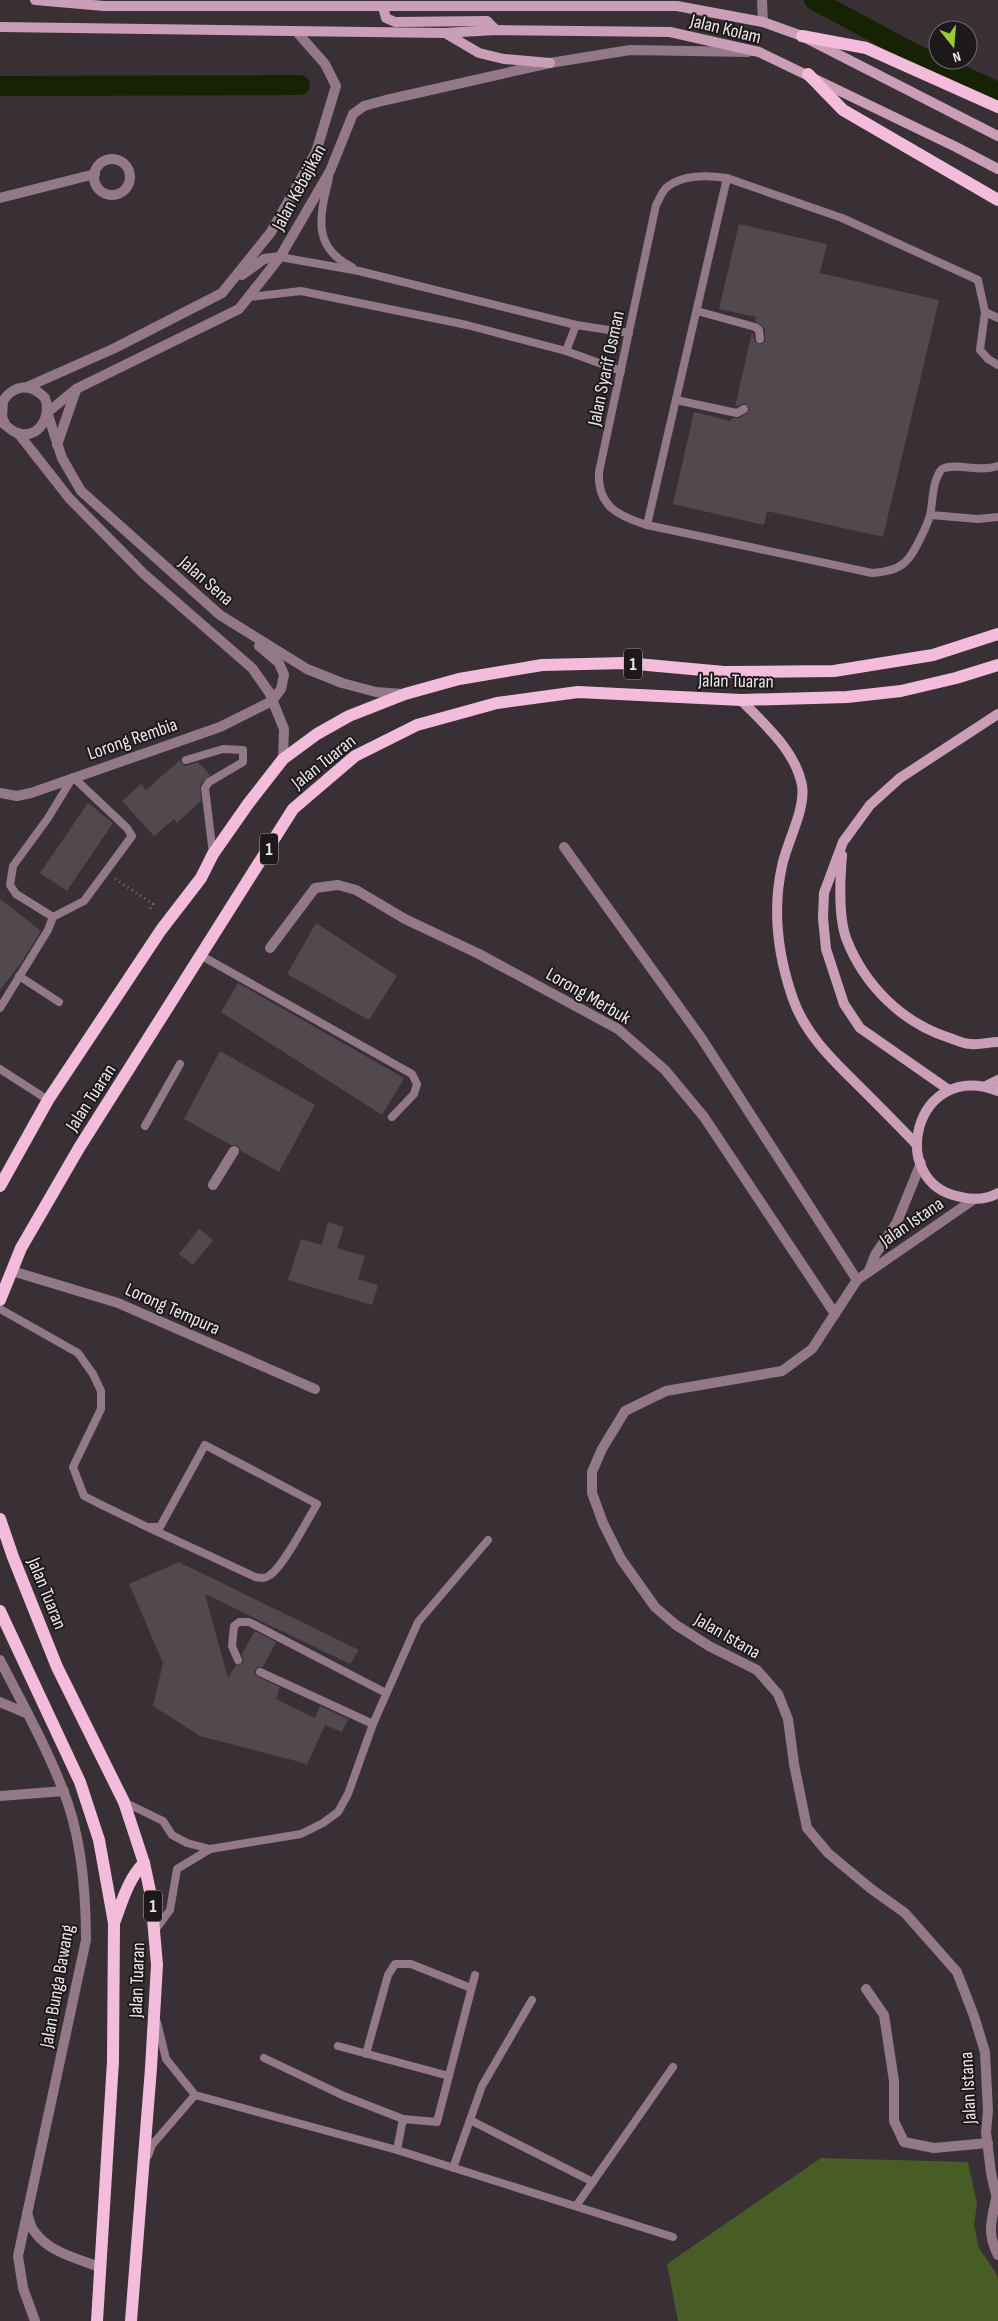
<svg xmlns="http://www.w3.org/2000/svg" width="998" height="2321" viewBox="0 0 998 2321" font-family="'Sofia Sans Condensed',sans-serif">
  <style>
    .green { fill: #485c25 }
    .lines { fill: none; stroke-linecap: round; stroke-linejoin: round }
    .canal { stroke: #172103; stroke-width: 20 }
    .building { fill: #51494d }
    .path { stroke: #756e73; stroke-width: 3; stroke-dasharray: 1 4; stroke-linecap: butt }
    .service { stroke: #937887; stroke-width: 8 }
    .minor { stroke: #937887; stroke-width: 10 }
    .secondary { stroke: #c99eb6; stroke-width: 10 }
    .primary { stroke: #f3bcdb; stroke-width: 12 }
    .labels { text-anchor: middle; stroke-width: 4; stroke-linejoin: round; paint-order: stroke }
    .shield { fill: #1d191b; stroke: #ada8ab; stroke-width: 1 }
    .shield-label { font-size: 18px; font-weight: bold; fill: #ebe6e9 }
    .street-label { font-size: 19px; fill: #ebe6e9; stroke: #1d191b }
  </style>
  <rect width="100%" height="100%" fill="#383035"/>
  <path class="green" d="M821,2158L968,2162L977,2204L974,2225L979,2248L996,2273L998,2279V2321H678L667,2264Z"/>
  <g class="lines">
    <g class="canal">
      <path d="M814,0L909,51L998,92"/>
      <path d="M0,86L300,85"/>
    </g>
  </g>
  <g class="building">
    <path d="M739,224L827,244L820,273L939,300L883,537L767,511L764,525L673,504L694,412L731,421L732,418H740L750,410L745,403L735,407L752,332L755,342L761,344L765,341V329L755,321L756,317L719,309Z"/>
    <path d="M180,760L185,766L198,762L210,775L200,785L201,801L177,823L174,819L154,836L122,801L141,784L146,790Z"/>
    <path d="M88,803L113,823L67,891L40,873Z"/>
    <path d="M0,899L41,931L21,963L0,990Z"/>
    <path d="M316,923L397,976L369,1020L287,974Z"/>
    <path d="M238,983L404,1078L382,1115L221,1012Z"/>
    <path d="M220,1051L315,1105L279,1172L241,1151L237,1145H231L184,1119Z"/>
    <path d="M328,1222L344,1227L337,1248L365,1256L358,1279L378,1285L372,1305L288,1280L301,1239L322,1245Z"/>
    <path d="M199,1229L213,1240L193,1265L179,1254Z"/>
    <path d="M179,1562L359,1650L350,1664L205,1594L228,1678L236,1665L243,1663L242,1654L255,1631L276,1642L263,1667H257L254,1672L258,1677L280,1687L276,1699L315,1718L320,1706L348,1719L342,1732L325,1725L307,1765L296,1761L200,1736L153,1706L163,1663L129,1584Z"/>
  </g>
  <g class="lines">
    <path class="path" d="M115,879L153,904L148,912"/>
    <g class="service">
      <path d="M329,178C320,215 311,247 352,267"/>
      <path d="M280,257L359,271L576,325L629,333"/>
      <path d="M249,297L301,291L467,325L566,351L621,371"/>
      <path d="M697,311L755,327L759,330L760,339"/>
      <path d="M985,312L998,318"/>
      <path d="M566,351L576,325"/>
      <path d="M998,365L988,359L980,350L985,312L978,280L842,218L727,178C707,175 682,174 666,188C662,192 659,200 656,205L599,472C597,506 618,516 647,525L872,573C903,571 909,562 922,535C926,527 930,518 931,510C933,497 933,479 942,469C956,462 979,473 998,466"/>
      <path d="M676,400L732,412L737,413L744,409"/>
      <path d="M931,515L978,519L998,517"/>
      <path d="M647,525L727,178"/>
      <path d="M186,760L223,749L243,750V762L209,782L205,788L213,854"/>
      <path d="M202,956L412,1074L417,1084L414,1094L392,1117"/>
      <path d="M19,976L59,1002"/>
      <path d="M0,1008L48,930L53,917L84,901L132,836L127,828L73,777L48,818L13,866L10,885L16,894L53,917"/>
      <path d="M0,1069L48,1100"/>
      <path d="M145,1126L180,1064"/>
      <path d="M0,1309L78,1353L93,1374L101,1391V1409L73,1467L84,1496C140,1525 198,1550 255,1577C261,1578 265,1579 270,1575C283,1567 308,1519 317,1504L205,1445L160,1527H150"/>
      <path d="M238,1660L232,1646L234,1626L239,1622H249L386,1693"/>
      <path d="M260,1672L373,1724"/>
      <path d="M124,1802L163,1821L172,1835L187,1843L210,1849"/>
      <path d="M156,1929L170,1910L177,1869L210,1849L301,1834L323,1823L338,1812L348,1794L373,1724L418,1622L488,1540"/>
      <path d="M157,2022L166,2059L195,2095L397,2150L673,2237"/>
      <path d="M338,2046L449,2076"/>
      <path d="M366,2054L388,1975L395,1964H411L471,1988"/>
      <path d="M264,2058L344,2096L403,2119"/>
      <path d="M470,2120L593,2182"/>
      <path d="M397,2150L403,2119L437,2122L475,1975"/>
      <path d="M148,2156L152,2145L195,2095"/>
      <path d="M453,2168L482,2086L532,2000"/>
      <path d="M576,2206L673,2067"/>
    </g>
    <g class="minor">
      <path d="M762,0L763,22"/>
      <circle cx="112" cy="177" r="18"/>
      <path d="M0,198L95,174"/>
      <path d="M242,275L264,259L280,257"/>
      <path d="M27,387L115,348L222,293L271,232L316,152L336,86L325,64L296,31"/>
      <path d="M48,412L76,389L239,309L280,257L330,171L353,114L364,106L386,100L550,63L630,50L748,52"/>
      <path d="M48,415L62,458L81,491L220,615L307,669L342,683L376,692L402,694"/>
      <path d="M0,421C6,425 10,430 17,433C39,440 52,416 45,398C31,383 14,384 3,401L2,417L5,424"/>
      <path d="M18,433L69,498L144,574L252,668L269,692L284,729L283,759"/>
      <path d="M57,445L76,390"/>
      <path d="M0,793L17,796L31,793L220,727L272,701L281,689L284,675L279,663L259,646"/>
      <path d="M564,847L702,1039L857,1280"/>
      <path d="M270,948L315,888L338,885L356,890L405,919L479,954L618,1029L665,1070L704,1117L835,1314"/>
      <path d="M213,1185L234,1151"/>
      <path d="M973,1200L857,1280L812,1349L782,1371L666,1391L625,1411L602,1449L592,1472V1493L603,1523L621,1559L655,1607L676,1625L709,1646L757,1670L778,1694L788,1719L794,1764L807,1828L828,1853L870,1888L905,1913L957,1972L974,2016L985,2052L988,2111L986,2132L991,2173L998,2203"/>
      <path d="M12,1271L118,1303L315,1389"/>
      <path d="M869,1271L875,1255L897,1222L921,1163"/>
      <path d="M0,1660C22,1703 46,1746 63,1790C82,1837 86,1891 86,1940L18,2256L23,2288L35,2321"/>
      <path d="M0,1702L28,1714"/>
      <path d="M0,1796L64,1791"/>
      <path d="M866,1989L884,2015L894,2081V2121L904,2142L934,2148L988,2143"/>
      <path d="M996,2199C991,2221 987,2235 998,2255"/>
      <path d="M27,2213C29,2218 30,2226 34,2231C48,2252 78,2259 100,2267"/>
    </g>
    <g class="secondary">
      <path d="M35,0L104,6H677L763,22L802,36L998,136"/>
      <path d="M383,7L386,18L395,22L487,21L496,30"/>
      <path d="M0,27L444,33L496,30L670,32L759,52L956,147L998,169"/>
      <path d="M445,33L479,53L504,59L550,63"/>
      <path d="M741,700C765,725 795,750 802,785C806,809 787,842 782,866C772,911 778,956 793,999C806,1036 835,1062 861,1088C880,1107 899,1126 917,1145"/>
      <path d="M842,855C840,879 838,915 846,938C864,985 902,1023 950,1038C956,1040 964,1044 971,1044C980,1045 989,1042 998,1042"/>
      <path d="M986,1086L998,1080"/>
      <path d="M949,1090L860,1028L844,1004L826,949L823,918L824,893L843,842L870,805L900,778L998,714"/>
      <path d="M998,1091C914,1058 885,1184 961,1197C974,1200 986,1200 998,1193"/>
    </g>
    <g class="primary">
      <path d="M802,36L866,48L998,107"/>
      <path d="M808,74L843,110L998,200"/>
      <path d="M0,1186L48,1100L161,930L201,878L213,854L248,804L283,759L317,734L349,716L405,694L459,679L542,665L626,663L724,672L834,671L933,655L998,634"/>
      <path d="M0,1300L21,1248L79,1148L293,809L355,756L417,725L497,703L578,692L741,700L847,697L901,691L956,678L998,665"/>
      <path d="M0,1519L13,1557L57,1667L124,1802L144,1863L151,1896L157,1965L151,2068L131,2321"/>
      <path d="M0,1611L80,1782L99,1840L114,1923L113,2061L97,2321"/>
      <path d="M114,1923C122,1902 128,1879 144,1863"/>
    </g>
  </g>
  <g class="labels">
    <g class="shield">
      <rect x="624" y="648.5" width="18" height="31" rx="4"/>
      <rect x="260" y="833.5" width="18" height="31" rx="4"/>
      <rect x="144" y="1890.5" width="18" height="31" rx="4"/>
    </g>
    <g class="shield-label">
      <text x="633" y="670">1</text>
      <text x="269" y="855">1</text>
      <text x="153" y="1912">1</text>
    </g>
    <g class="street-label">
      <text transform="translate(726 28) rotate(14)" y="7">Jalan Kolam</text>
      <text transform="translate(298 187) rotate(-62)" y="7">Jalan Kebajikan</text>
      <text transform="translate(605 368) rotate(-78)" y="7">Jalan Syarif Osman</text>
      <text transform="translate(207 580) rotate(41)" y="7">Jalan Sena</text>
      <text transform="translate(736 680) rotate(1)" y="7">Jalan Tuaran</text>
      <text transform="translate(132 738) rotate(-19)" y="7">Lorong Rembia</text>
      <text transform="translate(323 761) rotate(-38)" y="7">Jalan Tuaran</text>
      <text transform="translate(589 995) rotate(30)" y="7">Lorong Merbuk</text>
      <text transform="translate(90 1097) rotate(-57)" y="7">Jalan Tuaran</text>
      <text transform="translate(911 1221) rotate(-34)" y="7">Jalan Istana</text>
      <text transform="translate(173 1308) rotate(24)" y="7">Lorong Tempura</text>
      <text transform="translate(48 1593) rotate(68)" y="7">Jalan Tuaran</text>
      <text transform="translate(728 1635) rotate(30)" y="7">Jalan Istana</text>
      <text transform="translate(136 1980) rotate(-88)" y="7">Jalan Tuaran</text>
      <text transform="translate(56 1986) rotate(-80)" y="7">Jalan Bunga Bawang</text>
      <text transform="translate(967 2088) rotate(-93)" y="7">Jalan Istana</text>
    </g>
  </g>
  <g transform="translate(953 45) rotate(163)"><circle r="24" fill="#1d191b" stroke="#6f6b6d"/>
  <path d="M0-4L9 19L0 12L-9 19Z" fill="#9acb34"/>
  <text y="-8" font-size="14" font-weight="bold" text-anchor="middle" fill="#ebe6e9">N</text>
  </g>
</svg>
